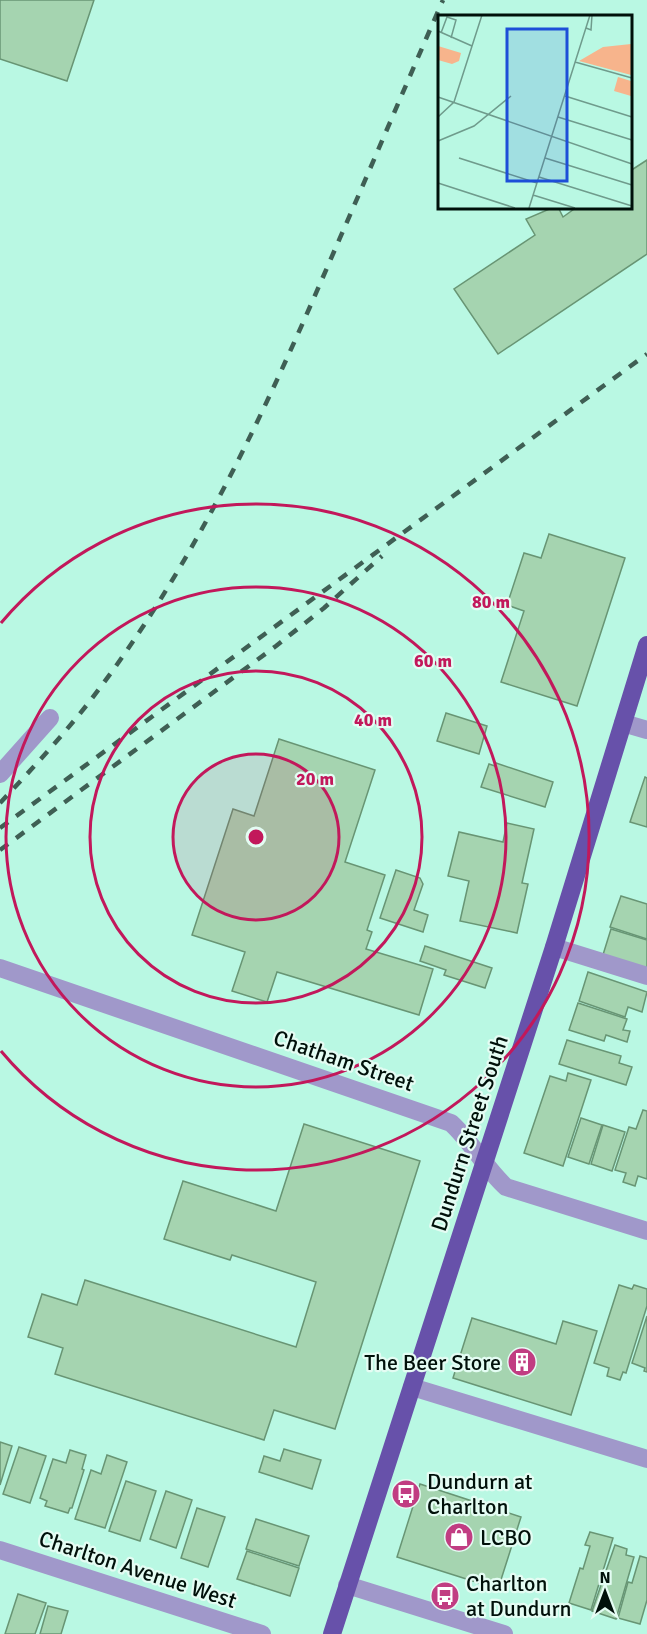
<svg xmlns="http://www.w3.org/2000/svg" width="647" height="1634" viewBox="0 0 647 1634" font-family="Signika,sans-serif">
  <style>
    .building { fill: #a5d4b0; stroke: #689574; stroke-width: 1.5 }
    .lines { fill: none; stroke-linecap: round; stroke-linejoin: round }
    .minor { stroke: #a098ca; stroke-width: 18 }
    .major { stroke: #6751aa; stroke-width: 18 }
    .rail { stroke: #3f5f54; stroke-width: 4.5; stroke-dasharray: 10 10; stroke-linecap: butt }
    .ring { fill: none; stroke: #c2185b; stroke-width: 3 }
    .labels { text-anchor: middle; stroke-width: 4.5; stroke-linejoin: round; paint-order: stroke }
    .street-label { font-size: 22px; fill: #00100a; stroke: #e4fcf3 }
    .poi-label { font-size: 22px; fill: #00100a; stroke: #e4fcf3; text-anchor: start }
    .inset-road { fill: none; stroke: #6f9b8c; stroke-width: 1.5 }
    .view { fill: #1d4ed8; fill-opacity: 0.15; stroke: #1d4ed8; stroke-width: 3 }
    .inset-edge { fill: none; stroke: #00100a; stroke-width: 3 }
    .centre { fill: #c2185b; stroke: #e4fcf3; stroke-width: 3 }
    .ring-label { font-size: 18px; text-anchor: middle; font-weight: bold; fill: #c2185b; stroke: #e4fcf3; stroke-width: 4.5; stroke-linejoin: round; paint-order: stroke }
  </style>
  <rect width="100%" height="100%" fill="#b9f8e3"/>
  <g class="building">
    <path d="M0,0H94L67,81L0,59Z"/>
    <path d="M647,160V254L498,354L454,289L535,235L526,219L554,207H558L563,217L577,207H630V171Z"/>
    <path d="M549,534L625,558L577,706L501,682L524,611L507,605L524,553L541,558Z"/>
    <path d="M446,713L487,726L479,754L437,741Z"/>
    <path d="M279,739L375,770L345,862L385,875L367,930L372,932L366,949L433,969L419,1015L277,972L267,1002L232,991L245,952L192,935L233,809L254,816Z"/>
    <path d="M496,763L553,782L545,807L481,787L489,764L495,766Z"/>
    <path d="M645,777L647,778V827L630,822Z"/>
    <path d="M507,823L534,829L522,883L528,884L517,933L460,921L469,881L448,876L459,832L503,842Z"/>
    <path d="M396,870L420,878L423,884L414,910L428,915L423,932L380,918Z"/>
    <path d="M621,896L647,904V939L610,927Z"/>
    <path d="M611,929L647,940V973L602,958Z"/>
    <path d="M425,946L492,968L485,988L444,975L446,970L420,961Z"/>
    <path d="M588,972L647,992L642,1012L628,1007L625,1017L579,1001Z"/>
    <path d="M578,1003L627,1019L623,1030L630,1031L627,1042L606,1035L604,1041L569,1030Z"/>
    <path d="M567,1040L621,1056L619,1063L632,1067L626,1085L559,1064Z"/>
    <path d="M568,1073L591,1080L563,1166L524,1153L550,1076L566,1081Z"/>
    <path d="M643,1110L647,1111V1179L638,1176L635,1186L623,1182L626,1173L615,1170L629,1127L636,1129Z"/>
    <path d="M581,1118L602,1125L589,1164L568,1157Z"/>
    <path d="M304,1124L420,1161L335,1429L274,1410L264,1440L55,1374L63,1348L28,1337L42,1294L77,1305L85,1280L296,1347L316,1282L232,1255L230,1260L164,1239L183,1181L276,1211Z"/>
    <path d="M603,1125L625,1132L612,1171L591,1164Z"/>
    <path d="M619,1285L632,1289L634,1285L647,1289V1306L626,1373L623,1372L620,1380L607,1376L609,1368L594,1363Z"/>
    <path d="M647,1316V1372L644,1371L645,1368L632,1363Z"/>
    <path d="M472,1318L556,1344L563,1321L597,1331L571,1415L453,1378Z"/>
    <path d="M0,1442L12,1446L0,1485Z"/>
    <path d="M19,1447L46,1456L30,1503L3,1494Z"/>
    <path d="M284,1449L321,1460L312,1489L259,1472L264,1456L280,1461Z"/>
    <path d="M70,1450L86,1455L82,1469L84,1470L72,1508H70L68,1513L45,1506L47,1501L40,1498L53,1459L66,1463Z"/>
    <path d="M107,1455L127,1462L105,1528L75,1519L91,1470L101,1474Z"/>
    <path d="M126,1481L156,1491L140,1541L109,1531Z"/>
    <path d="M420,1484L521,1517L498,1589L397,1557Z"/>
    <path d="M166,1491L192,1500L176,1548L150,1539Z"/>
    <path d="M197,1508L225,1517L208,1567L181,1558Z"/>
    <path d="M256,1519L309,1536L299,1566L246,1549Z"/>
    <path d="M590,1532L613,1538L591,1610L569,1603L580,1568L583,1569L590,1546L585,1545Z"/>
    <path d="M615,1545L627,1549L626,1555L634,1557L616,1619L592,1611Z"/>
    <path d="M247,1551L299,1568L290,1596L237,1579Z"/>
    <path d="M640,1556L647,1558V1600L640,1624L618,1618L628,1582L632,1583Z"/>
    <path d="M18,1594L46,1603L35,1634H5Z"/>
    <path d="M48,1606L68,1611L61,1634H40Z"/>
  </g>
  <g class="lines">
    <g class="minor">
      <path d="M623,723L647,730"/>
      <path d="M0,774L50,718"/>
      <path d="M554,947L647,976"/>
      <path d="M0,968L451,1123C472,1142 485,1168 506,1187L647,1231"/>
      <path d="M412,1387L647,1459"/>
      <path d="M0,1550L262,1634"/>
      <path d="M347,1585L504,1634"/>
    </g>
    <path class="major" d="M332,1634L554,947L647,645"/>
    <g class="rail">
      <path d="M0,803C30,771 59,740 86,706C194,568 267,407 336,247C372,165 407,82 443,0"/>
      <path d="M0,828L647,354"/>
      <path d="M0,850L276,646L324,608L382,556"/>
    </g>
  </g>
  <circle cx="256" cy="837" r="83" fill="#c2185b" fill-opacity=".12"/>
  <g class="ring">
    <circle cx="256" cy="837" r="83"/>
    <circle cx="256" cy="837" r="166"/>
    <circle cx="256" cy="837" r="250"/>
    <path d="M1 623A333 333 0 1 1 1 1051"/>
  </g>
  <defs>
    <g id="building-disc" transform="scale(1.5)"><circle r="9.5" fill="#c13d82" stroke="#e4fcf3"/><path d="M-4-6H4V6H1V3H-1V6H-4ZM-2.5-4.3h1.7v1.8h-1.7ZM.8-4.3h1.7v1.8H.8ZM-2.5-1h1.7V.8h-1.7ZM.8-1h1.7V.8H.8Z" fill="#fff"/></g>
    <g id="bus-disc" transform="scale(1.5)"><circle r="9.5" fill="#c13d82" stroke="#e4fcf3"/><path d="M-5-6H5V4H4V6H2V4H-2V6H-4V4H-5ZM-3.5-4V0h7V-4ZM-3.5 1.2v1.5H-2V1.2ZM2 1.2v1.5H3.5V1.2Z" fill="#fff"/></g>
    <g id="shop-disc" transform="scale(1.5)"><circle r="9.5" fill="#c13d82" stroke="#e4fcf3"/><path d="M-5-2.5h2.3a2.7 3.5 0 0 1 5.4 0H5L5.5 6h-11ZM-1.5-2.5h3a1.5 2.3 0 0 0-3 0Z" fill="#fff"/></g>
  </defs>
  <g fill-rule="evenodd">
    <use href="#building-disc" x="522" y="1362"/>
    <use href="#bus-disc" x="406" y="1494"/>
    <use href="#shop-disc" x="459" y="1537"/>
    <use href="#bus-disc" x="445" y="1596"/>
  </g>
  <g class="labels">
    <g class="street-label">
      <text transform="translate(344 1060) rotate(19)" y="8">Chatham Street</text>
      <text transform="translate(469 1133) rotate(-72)" y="8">Dundurn Street South</text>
      <text transform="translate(138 1569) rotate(18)" y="8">Charlton Avenue West</text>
    </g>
    <g class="poi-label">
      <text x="501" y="1370" text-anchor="end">The Beer Store</text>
      <text x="427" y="1489">Dundurn at<tspan x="427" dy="25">Charlton</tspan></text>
      <text x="480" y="1545">LCBO</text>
      <text x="466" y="1591">Charlton<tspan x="466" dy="25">at Dundurn</tspan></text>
    </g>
  </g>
  <g transform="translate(438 15)">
    <rect width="194" height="194" fill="#b9f8e3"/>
    <path d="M193,29V60L141,46L165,32ZM0,31L23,38L21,46L14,49L0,45Z" fill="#f7b48c"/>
    <path d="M180,62L193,66V81L176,76Z" fill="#f7b48c"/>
    <path class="inset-road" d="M148,13L153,15L154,0M0,16L34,31M3,18L9,2L18,5L13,23M137,47L194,63M127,81L194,102M0,82L194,149M0,102L16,87L44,0M120,102L194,125M0,126L36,111L73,81M21,143L99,168M107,143L194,170M101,162L194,191M0,168L77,193M95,180L137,193M91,193L152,0"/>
    <path class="view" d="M69,14H129V166H69Z"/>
    <rect width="194" height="194" class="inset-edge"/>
  </g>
  <circle cx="256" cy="837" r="9" class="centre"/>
  <g class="ring-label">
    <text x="491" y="608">80 m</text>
    <text x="433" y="667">60 m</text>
    <text x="373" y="726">40 m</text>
    <text x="315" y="785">20 m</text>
  </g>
  <g transform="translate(605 1592)" stroke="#e4fcf3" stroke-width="4.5" paint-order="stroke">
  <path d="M0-4.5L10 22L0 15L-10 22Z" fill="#00100a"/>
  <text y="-9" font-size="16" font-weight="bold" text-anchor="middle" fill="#00100a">N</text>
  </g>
</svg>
